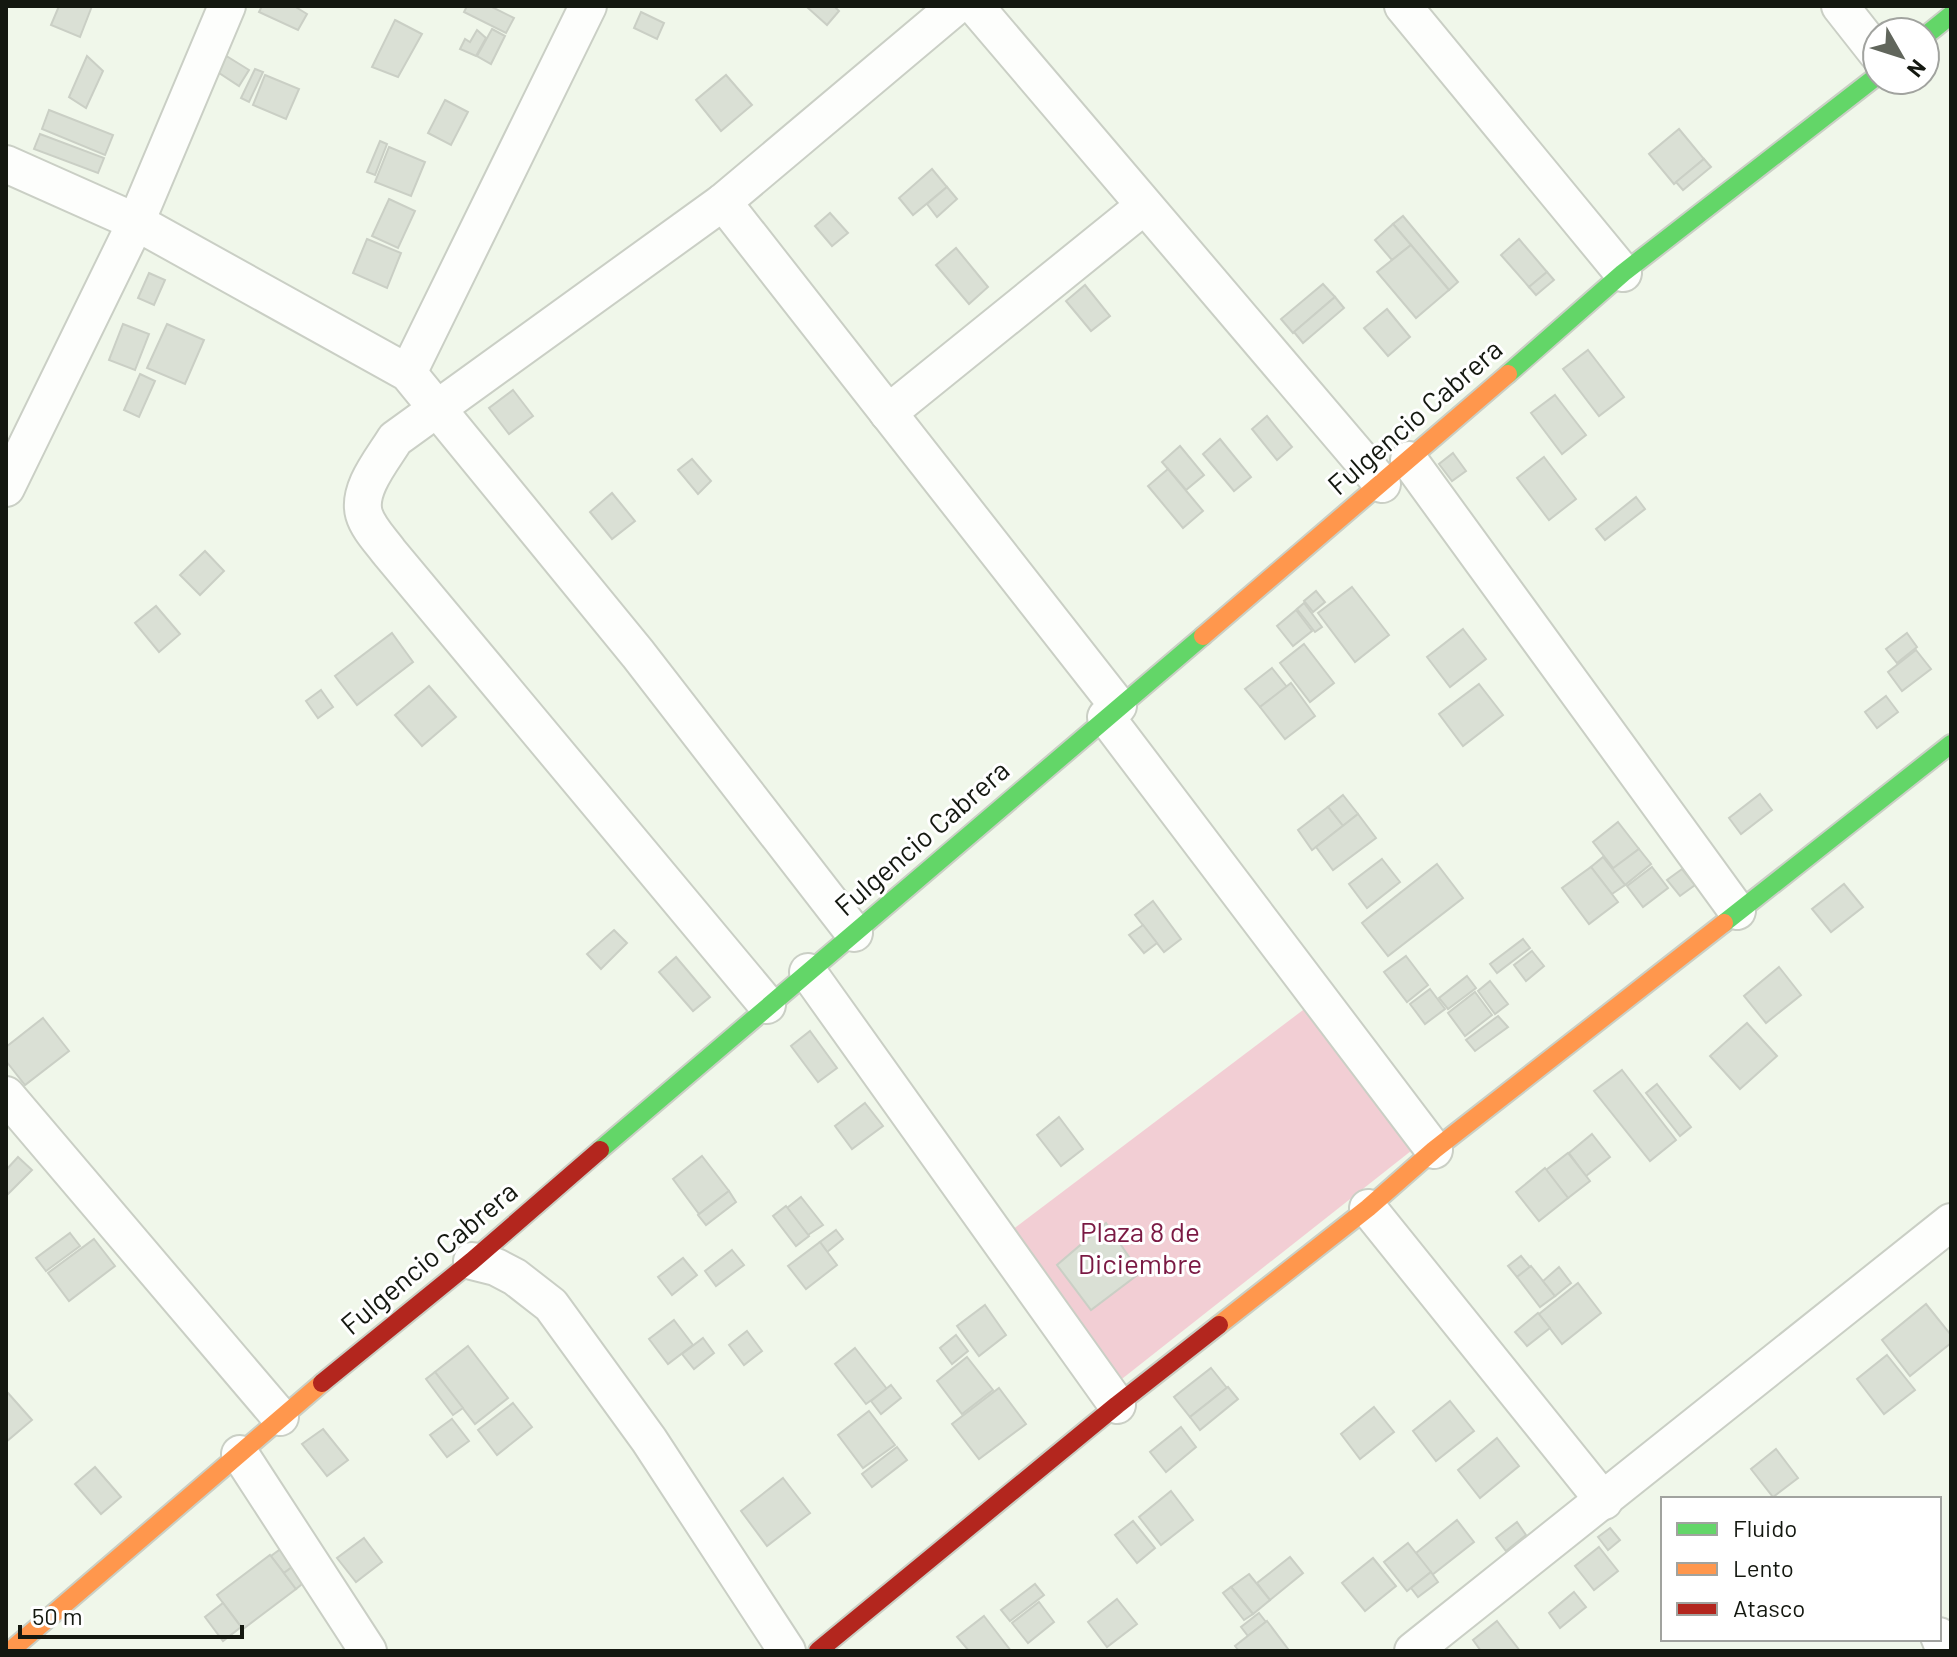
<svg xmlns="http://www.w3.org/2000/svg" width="1957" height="1657" viewBox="0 0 1957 1657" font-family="Barlow,sans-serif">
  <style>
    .green { fill: #f2ced4 }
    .building { fill: #dae0d5; stroke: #cacfc5; stroke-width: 2 }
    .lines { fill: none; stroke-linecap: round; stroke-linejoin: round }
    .street-casing { stroke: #cacfc5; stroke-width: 40 }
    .fast-casing { stroke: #cacfc5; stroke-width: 22 }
    .slow-casing { stroke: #cacfc5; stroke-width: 22 }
    .jam-casing { stroke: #cacfc5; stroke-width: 22 }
    .street { stroke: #fdfefc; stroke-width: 36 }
    .fast { stroke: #63d668; stroke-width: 18 }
    .slow { stroke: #ff974d; stroke-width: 18 }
    .jam { stroke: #b3261e; stroke-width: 18 }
    .labels { text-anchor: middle; stroke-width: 6; stroke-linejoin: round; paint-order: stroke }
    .street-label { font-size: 28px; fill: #141810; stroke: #fff }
    .park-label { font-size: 28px; fill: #7a1943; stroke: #fff }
  </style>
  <rect width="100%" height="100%" fill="#f0f7ea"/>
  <path class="green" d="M1311,1004L1416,1147L1118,1382L1012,1230Z"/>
  <g class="building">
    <path d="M59,6H92L80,37L51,25Z"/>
    <path d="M262,6H294L307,14L298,30L259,12Z"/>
    <path d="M467,6H490L514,18L506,33L464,12Z"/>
    <path d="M810,6H834L839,11L827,25L808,8Z"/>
    <path d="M641,12L664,23L657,39L634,28Z"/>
    <path d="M395,20L422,34L398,77L372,67Z"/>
    <path d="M492,29L505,36L491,64L477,56Z"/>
    <path d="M477,30L486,38L476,56L460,49L465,39L470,42Z"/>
    <path d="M220,52L249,70L239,86L210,67Z"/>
    <path d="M87,56L103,71L86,108L69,97Z"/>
    <path d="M255,69L263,72L249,102L241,98Z"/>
    <path d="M265,75L299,89L286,119L253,105Z"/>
    <path d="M726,75L752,105L721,131L696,100Z"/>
    <path d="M445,100L468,112L451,145L428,133Z"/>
    <path d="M49,110L113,135L105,155L42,129Z"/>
    <path d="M1679,129L1704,159L1674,184L1649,154Z"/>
    <path d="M40,134L104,158L98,173L34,149Z"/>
    <path d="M380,141L387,144L375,175L367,172Z"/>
    <path d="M389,147L425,162L411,196L375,182Z"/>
    <path d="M1704,159L1711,167L1683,190L1676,182Z"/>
    <path d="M932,169L947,187L913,215L899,198Z"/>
    <path d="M947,187L957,199L937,217L927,204Z"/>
    <path d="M389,199L415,211L398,248L372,236Z"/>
    <path d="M830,213L848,233L832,246L815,226Z"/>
    <path d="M1403,216L1458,282L1449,290L1393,224Z"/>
    <path d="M1393,224L1411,245L1392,260L1375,240Z"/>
    <path d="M367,239L401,253L387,288L353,273Z"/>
    <path d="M1519,239L1547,272L1529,287L1501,255Z"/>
    <path d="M1411,245L1449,290L1416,318L1377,272Z"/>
    <path d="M956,248L988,287L969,304L936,265Z"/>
    <path d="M1547,272L1554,280L1536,295L1529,287Z"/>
    <path d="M149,273L165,280L154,305L138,298Z"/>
    <path d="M1323,284L1335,297L1293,333L1281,319Z"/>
    <path d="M1085,285L1110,316L1091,331L1066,301Z"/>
    <path d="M1335,297L1344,308L1303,343L1294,332Z"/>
    <path d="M1387,309L1410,337L1388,356L1364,328Z"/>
    <path d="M123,324L149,334L135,370L109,360Z"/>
    <path d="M167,324L204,340L185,384L147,368Z"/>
    <path d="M1588,350L1624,397L1599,416L1563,369Z"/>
    <path d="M140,374L155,381L139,417L124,410Z"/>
    <path d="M513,390L533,416L509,434L489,408Z"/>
    <path d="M1555,395L1586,435L1562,454L1531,413Z"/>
    <path d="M1267,416L1292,447L1277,460L1252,429Z"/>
    <path d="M1220,439L1251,477L1234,491L1203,454Z"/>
    <path d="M1180,446L1204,475L1186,490L1162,462Z"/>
    <path d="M1453,453L1466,471L1452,481L1439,464Z"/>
    <path d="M1544,457L1576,499L1549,520L1517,478Z"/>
    <path d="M692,459L711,481L698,494L678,470Z"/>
    <path d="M1168,469L1203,511L1183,528L1148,486Z"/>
    <path d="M612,493L635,521L612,539L590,512Z"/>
    <path d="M1636,497L1645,509L1605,540L1596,529Z"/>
    <path d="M205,551L224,571L200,595L180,575Z"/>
    <path d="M1352,587L1389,635L1355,662L1318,613Z"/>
    <path d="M1316,591L1325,602L1313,612L1304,601Z"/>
    <path d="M1304,603L1322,627L1315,632L1297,609Z"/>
    <path d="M156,606L180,634L159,652L135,623Z"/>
    <path d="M1296,610L1312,631L1293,646L1277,626Z"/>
    <path d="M1463,629L1486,659L1450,687L1427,657Z"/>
    <path d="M392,633L413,662L357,705L335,676Z"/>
    <path d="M1907,633L1917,647L1897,663L1886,649Z"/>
    <path d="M1304,644L1334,683L1310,702L1280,663Z"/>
    <path d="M1916,650L1931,669L1902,691L1888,672Z"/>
    <path d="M1272,668L1287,687L1260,707L1245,689Z"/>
    <path d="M1291,683L1315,716L1285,739L1260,707Z"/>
    <path d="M1479,684L1503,715L1463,746L1439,714Z"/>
    <path d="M429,686L456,717L422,746L395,715Z"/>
    <path d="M321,690L333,707L318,718L306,701Z"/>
    <path d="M1886,696L1898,712L1877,728L1865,712Z"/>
    <path d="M1760,794L1772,810L1741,834L1729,818Z"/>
    <path d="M1343,795L1358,814L1343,826L1328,807Z"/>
    <path d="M1328,807L1343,826L1312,850L1298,830Z"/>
    <path d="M1358,814L1376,838L1333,870L1316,847Z"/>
    <path d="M1618,822L1639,849L1614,869L1593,842Z"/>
    <path d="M1639,849L1651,864L1625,885L1612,869Z"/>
    <path d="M1603,857L1625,885L1612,894L1591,867Z"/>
    <path d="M1382,859L1400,882L1367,908L1349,884Z"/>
    <path d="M1437,864L1463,898L1388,956L1362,923Z"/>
    <path d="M1591,867L1618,902L1589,924L1562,888Z"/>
    <path d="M1652,867L1668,888L1643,907L1627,886Z"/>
    <path d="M1682,869L1695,885L1680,896L1667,880Z"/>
    <path d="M1844,884L1863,907L1831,932L1812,909Z"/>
    <path d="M1153,901L1181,939L1164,952L1135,915Z"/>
    <path d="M1143,925L1157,943L1144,953L1129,935Z"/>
    <path d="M614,930L627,943L601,969L587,954Z"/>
    <path d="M1523,939L1530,948L1497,973L1490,964Z"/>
    <path d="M1532,951L1544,966L1526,981L1514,965Z"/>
    <path d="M1406,956L1428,985L1407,1002L1384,972Z"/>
    <path d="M676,957L710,997L693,1011L659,972Z"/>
    <path d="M1779,967L1801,995L1766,1023L1744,996Z"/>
    <path d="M1467,976L1476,988L1448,1009L1439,998Z"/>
    <path d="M1490,981L1508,1004L1495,1014L1478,991Z"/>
    <path d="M1430,989L1445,1009L1425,1024L1410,1004Z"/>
    <path d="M1475,992L1492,1015L1465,1036L1448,1013Z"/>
    <path d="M1498,1016L1508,1027L1475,1051L1466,1040Z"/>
    <path d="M43,1018L69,1051L25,1085L6,1061V1047Z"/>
    <path d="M1747,1023L1777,1056L1740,1089L1710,1056Z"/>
    <path d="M810,1031L837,1068L818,1082L791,1046Z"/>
    <path d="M1622,1070L1676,1140L1650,1161L1594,1091Z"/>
    <path d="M1657,1084L1691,1127L1680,1136L1646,1093Z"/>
    <path d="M865,1103L883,1126L852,1149L835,1126Z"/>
    <path d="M1059,1117L1083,1149L1061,1166L1037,1135Z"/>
    <path d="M1592,1134L1610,1157L1586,1176L1569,1153Z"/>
    <path d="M1568,1153L1590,1181L1568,1198L1546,1170Z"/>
    <path d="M702,1156L729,1191L699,1214L673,1179Z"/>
    <path d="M18,1157L32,1170L6,1196V1170Z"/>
    <path d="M1545,1168L1568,1198L1539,1221L1516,1192Z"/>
    <path d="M729,1191L736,1202L706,1225L698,1215Z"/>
    <path d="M801,1197L823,1225L808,1235L787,1208Z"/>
    <path d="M786,1206L809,1236L796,1246L773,1216Z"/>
    <path d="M1106,1223L1140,1273L1091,1310L1057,1265Z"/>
    <path d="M836,1230L843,1239L827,1252L820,1242Z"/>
    <path d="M70,1233L80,1246L46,1271L36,1258Z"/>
    <path d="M94,1239L115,1266L69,1301L48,1273Z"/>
    <path d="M820,1242L837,1265L806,1289L788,1266Z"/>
    <path d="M732,1250L744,1265L716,1286L705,1271Z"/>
    <path d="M1521,1256L1530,1267L1517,1277L1508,1266Z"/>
    <path d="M683,1258L697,1275L672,1295L658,1277Z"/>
    <path d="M1531,1266L1555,1296L1540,1307L1517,1277Z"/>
    <path d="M1559,1267L1571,1283L1555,1296L1543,1281Z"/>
    <path d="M1578,1283L1601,1313L1562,1344L1539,1314Z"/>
    <path d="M1926,1304L1951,1335V1343L1910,1376L1882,1340Z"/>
    <path d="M985,1305L1006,1335L979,1356L957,1326Z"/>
    <path d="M1538,1313L1550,1328L1527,1346L1515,1332Z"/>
    <path d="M674,1320L693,1345L668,1364L649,1339Z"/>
    <path d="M747,1331L762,1351L744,1365L729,1345Z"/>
    <path d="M956,1335L968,1351L952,1364L940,1348Z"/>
    <path d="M703,1338L714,1353L694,1369L682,1354Z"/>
    <path d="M468,1346L508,1398L475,1424L435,1372Z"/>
    <path d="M855,1348L887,1389L866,1404L835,1364Z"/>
    <path d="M1887,1355L1915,1390L1884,1414L1857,1379Z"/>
    <path d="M967,1357L993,1390L962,1414L937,1381Z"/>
    <path d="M1211,1368L1227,1388L1190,1417L1174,1397Z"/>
    <path d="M435,1372L463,1408L453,1415L426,1379Z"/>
    <path d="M891,1385L901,1398L881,1414L871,1401Z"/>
    <path d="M1228,1387L1238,1399L1200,1430L1190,1417Z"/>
    <path d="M999,1388L1026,1424L979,1459L952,1424Z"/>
    <path d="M8,1393L32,1420L6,1442V1394Z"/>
    <path d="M1450,1401L1474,1431L1436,1461L1413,1431Z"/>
    <path d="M513,1403L532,1427L497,1455L478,1430Z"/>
    <path d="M1374,1407L1394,1432L1360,1459L1341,1434Z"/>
    <path d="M869,1411L895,1445L863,1468L838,1435Z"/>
    <path d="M452,1419L469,1441L447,1457L430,1435Z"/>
    <path d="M1181,1427L1196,1447L1166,1472L1150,1452Z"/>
    <path d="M323,1429L348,1460L327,1476L302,1444Z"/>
    <path d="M1497,1438L1519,1466L1480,1498L1458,1470Z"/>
    <path d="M897,1447L907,1460L872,1487L862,1474Z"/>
    <path d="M1776,1449L1798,1478L1773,1497L1751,1469Z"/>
    <path d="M95,1467L121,1497L101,1514L75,1484Z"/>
    <path d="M783,1478L810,1513L767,1546L741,1511Z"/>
    <path d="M1171,1491L1193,1520L1161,1545L1139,1517Z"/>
    <path d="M1457,1520L1474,1542L1432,1575L1416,1553Z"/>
    <path d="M1133,1521L1155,1548L1137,1563L1115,1535Z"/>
    <path d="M1517,1522L1526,1535L1506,1551L1496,1538Z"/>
    <path d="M1610,1528L1620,1540L1608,1550L1598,1537Z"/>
    <path d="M364,1538L382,1562L356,1582L337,1558Z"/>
    <path d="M1408,1543L1431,1572L1407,1591L1384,1562Z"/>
    <path d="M286,1545L299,1562L284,1573L271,1556Z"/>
    <path d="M1599,1547L1618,1571L1594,1590L1575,1566Z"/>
    <path d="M270,1555L296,1589L243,1629L217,1595Z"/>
    <path d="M1290,1557L1303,1573L1270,1600L1257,1583Z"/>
    <path d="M1373,1558L1396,1586L1365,1611L1342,1583Z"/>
    <path d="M296,1564L308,1579L296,1589L284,1573Z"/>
    <path d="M1431,1572L1438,1582L1418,1597L1411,1588Z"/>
    <path d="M1249,1574L1270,1600L1253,1614L1231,1587Z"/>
    <path d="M1035,1584L1044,1595L1010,1621L1001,1610Z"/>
    <path d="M1231,1587L1253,1614L1244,1620L1223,1593Z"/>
    <path d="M1574,1592L1586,1607L1560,1628L1549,1613Z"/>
    <path d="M1117,1599L1137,1624L1107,1647L1088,1622Z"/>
    <path d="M1039,1602L1054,1622L1028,1643L1012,1623Z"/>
    <path d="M223,1603L241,1627L223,1641L205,1617Z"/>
    <path d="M1259,1613L1266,1622L1248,1636L1241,1627Z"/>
    <path d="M984,1616L1011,1651H969L957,1637Z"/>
    <path d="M1267,1621L1288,1649L1285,1651H1239L1235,1646Z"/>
    <path d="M1497,1621L1520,1651H1481L1473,1640Z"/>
  </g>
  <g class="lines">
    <g class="street-casing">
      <g id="street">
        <path d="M975,6L1382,484"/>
        <path d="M1403,6L1623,273"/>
        <path d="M1840,6L1877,53"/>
        <path d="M6,164L136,222L408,373L638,654L854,933"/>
        <path d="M723,202L1118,706"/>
        <path d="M408,373L588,6"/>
        <path d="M888,413L1144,206"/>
        <path d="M1409,460L1737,911"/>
        <path d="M6,488L136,222L227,6"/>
        <path d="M1106,717L1434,1150"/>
        <path d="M808,972L1117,1405"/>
        <path d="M767,1005L389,552C381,541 368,528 364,514C357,489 383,459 395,439L723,202L956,6"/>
        <path d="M6,1095L280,1417"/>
        <path d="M1368,1208L1604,1501"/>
        <path d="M472,1261L496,1267L515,1277L551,1305L649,1440L787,1651"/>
        <path d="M240,1454L368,1651"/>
        <path d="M1939,1636L1945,1651"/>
        <path d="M1413,1651L1951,1222"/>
      </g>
    </g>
    <g class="fast-casing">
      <g id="fast">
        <path d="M1925,36L1951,15"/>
        <path d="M1508,374L1623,273L1877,76"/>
        <path d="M1724,923L1951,744"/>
        <path d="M600,1150L1203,636"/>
      </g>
    </g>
    <g class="slow-casing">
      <g id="slow">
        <path d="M1203,636L1508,374"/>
        <path d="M1219,1325L1368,1208L1434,1150L1724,923"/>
        <path d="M10,1651L322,1383"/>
      </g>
    </g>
    <g class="jam-casing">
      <g id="jam">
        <path d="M322,1383L472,1261L600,1150"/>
        <path d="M818,1651L1117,1405L1219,1325"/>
      </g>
    </g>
    <use href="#street" class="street"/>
    <use href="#fast" class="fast"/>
    <use href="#slow" class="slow"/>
    <use href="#jam" class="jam"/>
  </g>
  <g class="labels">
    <g class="street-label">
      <text transform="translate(1415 417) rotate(-41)" y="10">Fulgencio Cabrera</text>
      <text transform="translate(922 838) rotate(-41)" y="10">Fulgencio Cabrera</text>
      <text transform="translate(429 1258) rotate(-40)" y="10">Fulgencio Cabrera</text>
    </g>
    <g class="park-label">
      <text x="1140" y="1242">Plaza 8 de<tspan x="1140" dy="32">Diciembre</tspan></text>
    </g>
  </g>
  <rect width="1957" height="1657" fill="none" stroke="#141810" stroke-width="16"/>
  <rect x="1661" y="1497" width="280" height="144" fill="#ffffff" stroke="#a1a39f" stroke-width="2"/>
  <rect x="1677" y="1523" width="40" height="12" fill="#63d668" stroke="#a1a39f" stroke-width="2"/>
  <text x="1733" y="1537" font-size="24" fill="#141810">Fluido</text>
  <rect x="1677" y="1563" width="40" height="12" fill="#ff974d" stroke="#a1a39f" stroke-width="2"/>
  <text x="1733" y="1577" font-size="24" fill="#141810">Lento</text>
  <rect x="1677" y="1603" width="40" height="12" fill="#b3261e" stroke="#a1a39f" stroke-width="2"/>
  <text x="1733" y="1617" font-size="24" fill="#141810">Atasco</text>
  <g transform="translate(1901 56) rotate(129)"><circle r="38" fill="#ffffff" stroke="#a1a39f" stroke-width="2"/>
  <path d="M0-6L14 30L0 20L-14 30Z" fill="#61665c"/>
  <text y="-12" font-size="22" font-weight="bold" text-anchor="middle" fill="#141810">N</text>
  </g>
  <path d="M20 1625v12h222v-12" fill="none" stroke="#141810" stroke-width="4"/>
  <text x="32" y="1625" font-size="24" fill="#141810" stroke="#ffffff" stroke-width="6" paint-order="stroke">50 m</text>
</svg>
